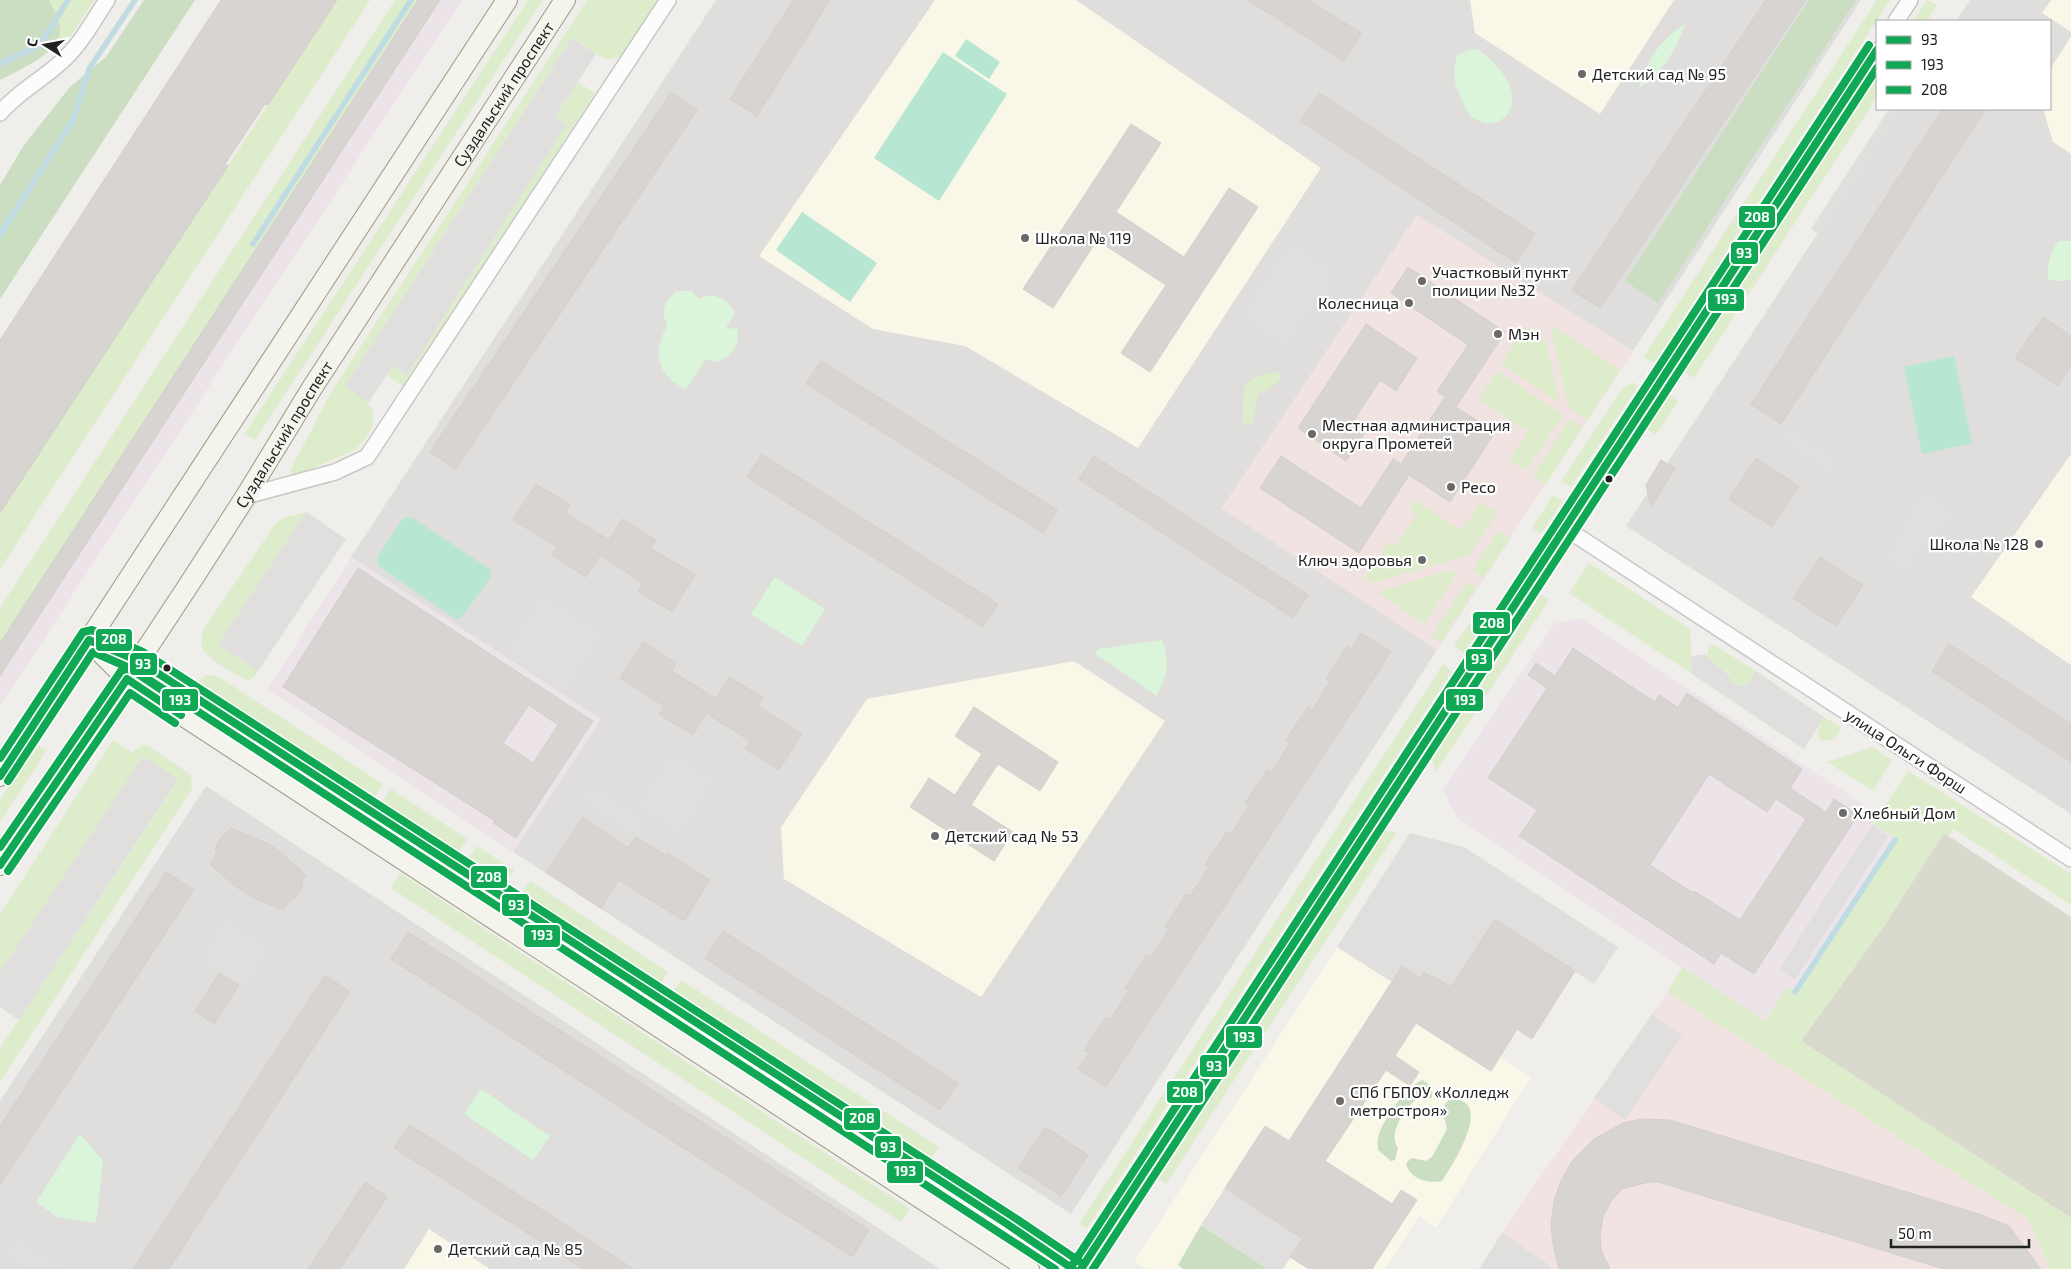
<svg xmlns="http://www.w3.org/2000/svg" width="2071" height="1269" viewBox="0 0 2071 1269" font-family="'Exo 2',sans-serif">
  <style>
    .residential { fill: #dfdedc }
    .commercial { fill: #f1e3e1 }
    .industrial { fill: #ede4e9 }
    .education { fill: #f8f7e8 }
    .construction { fill: #d9d9cd }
    .grass { fill: #ddeccb }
    .forest { fill: #cbdec1 }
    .park { fill: #daf5da }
    .pitch { fill: #b7e6d2 }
    .parking { fill: #e0dfde }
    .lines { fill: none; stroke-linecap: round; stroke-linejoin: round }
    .stream { stroke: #bfdbe3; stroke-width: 5.5 }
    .building { fill: #d7d4d2; stroke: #d3d0cc; fill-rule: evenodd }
    .street-casing { stroke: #c9c8c7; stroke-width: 18 }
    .secondary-casing { stroke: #999a82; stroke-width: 22 }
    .street { stroke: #fdfcfc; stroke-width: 15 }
    .secondary { stroke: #f4f4ed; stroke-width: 20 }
    .bus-1-casing { stroke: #fff; stroke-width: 11 }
    .bus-2-casing { stroke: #fff; stroke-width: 11 }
    .bus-3-casing { stroke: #fff; stroke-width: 11 }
    .bus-1 { stroke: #10a855; stroke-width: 8 }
    .bus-2 { stroke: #10a855; stroke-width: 8 }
    .bus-3 { stroke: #10a855; stroke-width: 8 }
    .poi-dot { fill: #6a6968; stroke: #fff; stroke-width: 2 }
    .bus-dot { fill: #222; stroke: #fff; stroke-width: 2 }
    .labels { text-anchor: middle; stroke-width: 4.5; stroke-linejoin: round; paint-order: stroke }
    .poi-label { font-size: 16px; fill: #222; stroke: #fff; text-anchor: start }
    .street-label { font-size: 16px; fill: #222; stroke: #fff }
    .line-badge { stroke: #fff; stroke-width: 2 }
    .badge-label { font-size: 14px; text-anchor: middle; font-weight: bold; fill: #fff }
  </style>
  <rect width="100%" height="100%" fill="#f0eeeb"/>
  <g class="residential">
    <path d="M716,0H1861L1633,351L1417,215L1222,508L1437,650L1071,1214L513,852L601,719L351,557Z"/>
    <path d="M1970,0H2071V814L1626,526L1899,109H2050V21H1956Z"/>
    <path d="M206,786L940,1269H0V1101Z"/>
  </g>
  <g class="commercial">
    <path d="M1417,215L1633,351L1437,650L1222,508Z"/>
    <path d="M1667,992L2028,1219L2051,1269H1479L1502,1233Z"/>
  </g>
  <g class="industrial">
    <path d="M418,0H462L0,706V643Z"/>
    <path d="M351,557L601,719L513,852L268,689Z"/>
    <path d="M1582,618L1864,805L1858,815L1868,819L1894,837L1793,991L1787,988L1765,1022L1458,819L1443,790L1555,623Z"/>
  </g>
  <g class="education">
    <path d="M935,0H1076L1321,168L1138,448L965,346L873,329L759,256Z"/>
    <path d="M1470,0H1674L1600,114L1475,33Z"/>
    <path d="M2051,0H2071V32L2042,13Z"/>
    <path d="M2071,36V154L2053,142L2043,109H2050V70Z"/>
    <path d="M2071,454V665L1971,597Z"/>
    <path d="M1074,661L1165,721L981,997L784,879L781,827L867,699Z"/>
    <path d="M1337,947L1391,982L1402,966L1424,972L1433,978L1408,1017L1490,1071L1500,1057L1531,1077L1436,1228L1419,1216L1385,1269H1146L1134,1261Z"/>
    <path d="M429,1229L490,1269H404Z"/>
  </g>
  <path class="construction" d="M1944,833L2071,917V1218L1801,1041L1884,926Z"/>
  <g class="grass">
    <path d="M49,0H94L70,37L32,64C63,36 65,40 49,0Z"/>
    <path d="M337,0H370L0,569V513Z"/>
    <path d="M395,0H418L0,643V608Z"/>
    <path d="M528,0H543L255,440L245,433Z"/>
    <path d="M587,0H658L622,56C603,66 588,47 572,38L345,386C351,392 362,396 368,403C382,418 367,441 353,451L295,476L292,474L291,469L331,392Z"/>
    <path d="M1877,0H1890L1654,363L1643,357Z"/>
    <path d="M1927,0L1937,5L1927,21H1913Z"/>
    <path d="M1877,77V97L1694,378L1685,372Z"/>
    <path d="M578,82L595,93L404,387L387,375L393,366L407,375L566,125L555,118Z"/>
    <path d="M1550,324L1620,370L1587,420L1569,408Z"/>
    <path d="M1525,327L1546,342L1560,403L1501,364Z"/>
    <path d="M1497,371L1563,415L1526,471L1509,460L1528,432L1479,399Z"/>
    <path d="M1277,372L1280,374C1282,385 1266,389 1258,395L1253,423L1246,425L1242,422L1244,389C1249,378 1265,373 1277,372Z"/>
    <path d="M1632,382L1638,386L1571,487L1561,481L1622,389Z"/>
    <path d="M1670,395L1678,402L1656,435L1647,429Z"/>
    <path d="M1569,419L1582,428L1546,484L1533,476Z"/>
    <path d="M1553,495L1562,501L1541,534L1532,528Z"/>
    <path d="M1416,500L1461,531L1481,502L1497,513L1469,555L1377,582H1370L1364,578L1389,542L1395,546L1416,516L1409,510Z"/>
    <path d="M306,512L218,644L258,671C254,677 252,680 245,680C234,672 209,661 203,649C200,643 202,636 203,630L276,523L286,517Z"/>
    <path d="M1498,531L1510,539L1484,578L1472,571Z"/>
    <path d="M1589,563L1690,629L1692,674L1569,593Z"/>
    <path d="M1451,570L1457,574L1424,624L1377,592Z"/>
    <path d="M1467,582L1477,588L1441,642L1431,636Z"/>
    <path d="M1541,595L1549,600L1436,772L1432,759Z"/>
    <path d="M1474,617L1483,624L1464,653L1454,646Z"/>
    <path d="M1713,644L1756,671L1748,684L1740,686L1729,681L1730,674C1719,667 1697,657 1713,644Z"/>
    <path d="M1443,664L1452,671L1087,1228L1079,1224Z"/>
    <path d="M212,675L219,677L383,784L374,797L198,682L204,676Z"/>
    <path d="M1824,717L1842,728C1836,737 1831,743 1820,740C1816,731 1819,725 1824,717Z"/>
    <path d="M113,740L132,753L142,745L149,746L191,775L192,789L0,1082V1048L178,780L143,756L0,972V914Z"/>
    <path d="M36,744L46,751L0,822V800Z"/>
    <path d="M1872,747L1892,760L1873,791L1827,762Z"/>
    <path d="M1908,771L2071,874V905L1954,829L1949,836L1944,833L1884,926L1801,1041L2071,1218V1269H2051L2028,1219L1667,992L1683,967L1765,1021L1787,987L1793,990L1894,837L1873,823Z"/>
    <path d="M391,789L467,839L459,852L382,802Z"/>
    <path d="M1385,831L1397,832L1166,1184L1157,1178Z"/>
    <path d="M477,846L514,870L505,882L469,858Z"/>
    <path d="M400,873L910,1209L901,1222L391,888Z"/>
    <path d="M530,881L668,972L660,984L522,893Z"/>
    <path d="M681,980L939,1147L932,1158L673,992Z"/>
  </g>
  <g class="forest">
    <path d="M0,0H49C52,8 60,20 60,29C61,52 18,71 0,80Z"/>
    <path d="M144,0H195L0,299V185L24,145L70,87L106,57Z"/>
    <path d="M1809,0H1856L1658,303L1625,281Z"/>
    <path d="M1423,1080L1432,1087V1098L1419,1097C1406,1106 1387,1133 1398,1148L1395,1160L1391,1161L1378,1150C1378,1146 1377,1141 1378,1138C1382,1121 1406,1085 1423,1080Z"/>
    <path d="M1449,1099C1496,1097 1454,1163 1442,1181C1428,1184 1409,1179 1406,1163L1412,1158L1426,1161L1432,1157L1447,1129L1445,1120L1442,1115L1443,1108Z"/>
    <path d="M1201,1225L1268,1269H1183L1178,1265Z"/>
  </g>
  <g class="park">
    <path d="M1685,24C1675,51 1664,72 1639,88C1647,59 1660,40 1685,24Z"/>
    <path d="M1477,49C1492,59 1515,81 1512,102C1510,124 1484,130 1469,114C1466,110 1464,104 1462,100C1454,84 1452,73 1457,56L1467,50Z"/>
    <path d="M2060,241H2071V280L2062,281L2049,280C2044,272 2052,245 2060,241Z"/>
    <path d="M677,291H691L699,299C715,291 727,299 735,313L726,328L738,329C738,347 735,354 717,362L706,359L686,389C657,376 652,353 667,326C661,309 663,304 677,291Z"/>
    <path d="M775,577L825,609L802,646L751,614Z"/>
    <path d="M1162,640C1171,665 1167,673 1157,696L1095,654V652L1099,649Z"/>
    <path d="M481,1089L550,1136L533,1160L464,1114Z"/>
    <path d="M80,1134L103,1161L96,1223L57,1217L36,1202Z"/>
  </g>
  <g class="pitch">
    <path d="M966,39L1000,62L989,79L955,56Z"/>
    <path d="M943,52L1007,94L939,201L874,158Z"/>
    <path d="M802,212L877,263L850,302L776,250Z"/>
    <path d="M1954,356L1972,443L1922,454L1904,367Z"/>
    <path d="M406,517L413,518L488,568L491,572L490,579L460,619L454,618L380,567L377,563L378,557L401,521Z"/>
  </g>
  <g class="parking">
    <path d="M572,38L596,54L555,117L566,125L407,375L393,366L368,403L345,386Z"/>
    <path d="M1889,109H1902L1820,235L1811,229Z"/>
    <path d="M1291,243L1334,272L1285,345L1242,316Z"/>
    <path d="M1789,429L1836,461L1829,471L1782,440Z"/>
    <path d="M1925,494L1954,513L1923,544L1909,569L1888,558L1899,542L1900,529Z"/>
    <path d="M306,512L346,539L258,671L218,644Z"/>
    <path d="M543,597L602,634L565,692L506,654Z"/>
    <path d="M1706,654L1710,660L1728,674L1730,681L1740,686L1748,684L1756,671L1824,717L1804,749L1692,674L1691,656Z"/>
    <path d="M672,755L713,781L681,832L639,805Z"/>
    <path d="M143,756L178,779L19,1020L0,1007V972Z"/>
    <path d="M590,784L647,821L638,836L581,799Z"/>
    <path d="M1872,825L1888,836L1795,980L1779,969Z"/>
    <path d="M1410,833L1464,847L1618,947L1594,984L1495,919L1451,987L1435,976L1433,978L1424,972L1420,978L1402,966L1392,982L1337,947Z"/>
    <path d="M227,921L270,948L245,987L202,959Z"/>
    <path d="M1652,1014L1682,1036L1625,1120L1594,1098Z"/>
    <path d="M1225,1188L1303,1239L1283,1269H1268L1201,1225Z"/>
    <path d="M1502,1233L1549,1265L1551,1269H1479Z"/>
    <path d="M16,1240L63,1269H30L3,1252Z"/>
  </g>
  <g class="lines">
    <g class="stream">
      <path d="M0,64L40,45L68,0"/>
      <path d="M0,235L73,120L89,69L135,0"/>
      <path d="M253,244L411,0"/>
      <path d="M1795,992L1895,840"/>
    </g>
  </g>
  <g class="building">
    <path d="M221,0H337L268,105L265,104L225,164L228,166L0,513V340Z"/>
    <path d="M418,0H440L0,676V643Z"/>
    <path d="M793,0H830L757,116L730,99Z"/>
    <path d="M1248,0H1308L1361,33L1344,61Z"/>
    <path d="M1766,0H1806L1600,308L1572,290Z"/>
    <path d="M671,92L697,110L456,469L430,452Z"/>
    <path d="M1319,93L1535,234L1516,263L1300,121Z"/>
    <path d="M1943,109H1986L1781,424L1751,404Z"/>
    <path d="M1131,124L1161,143L1116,212L1184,257L1229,188L1258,207L1150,372L1121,353L1166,285L1097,240L1053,308L1023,289Z"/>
    <path d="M1408,267L1505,332L1456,407L1495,432L1450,502L1409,475L1359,553L1260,488L1281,456L1361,508L1393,459L1401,464L1445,397L1437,391L1468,345L1391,293Z"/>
    <path d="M2043,317L2071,336V366L2058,386L2015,358Z"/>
    <path d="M1366,324L1417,358L1396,391L1380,380L1353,422L1366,431L1346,461L1298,428Z"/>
    <path d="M821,361L1057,510L1043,533L806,384Z"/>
    <path d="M762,454L998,604L983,627L747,477Z"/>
    <path d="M1094,456L1308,595L1293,618L1079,479Z"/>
    <path d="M1756,458L1799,486L1772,527L1729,499Z"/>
    <path d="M1661,460L1675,468L1651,507L1646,485Z"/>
    <path d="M536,484L570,505L565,513L609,540L622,519L656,540L651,548L695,575L672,612L638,591L643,583L600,555L586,577L552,555L557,547L513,520Z"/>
    <path d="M1820,557L1863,585L1836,626L1793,598Z"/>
    <path d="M358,568L593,721L516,838L493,823L495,821L283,687ZM529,705L558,725L533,763L503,743Z"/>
    <path d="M1361,633L1391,652L1106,1087L1078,1069L1089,1053L1084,1050L1106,1017L1110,1020L1129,991L1125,988L1147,955L1151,957L1169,930L1165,927L1186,894L1190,896L1209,868L1205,865L1227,832L1231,834L1240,820L1250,806L1245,803L1267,770L1271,772L1290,743L1286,740L1308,707L1312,710L1330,682L1326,679L1347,646L1351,649Z"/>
    <path d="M643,642L676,663L672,671L716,699L729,677L763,698L758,706L802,734L779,770L745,749L750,741L706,713L693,735L659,714L664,706L620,678Z"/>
    <path d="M1949,644L2071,724V762L1932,671Z"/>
    <path d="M1573,648L1655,702L1659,695L1678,707L1687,693L1802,769L1790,788L1826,812L1834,799L1858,815L1754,974L1721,953L1714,964L1519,836L1537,810L1488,778L1547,688L1528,675L1536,663L1555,676ZM1709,774L1767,812L1776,799L1806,819L1740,920L1694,891L1693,893L1650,865Z"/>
    <path d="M974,707L1058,762L1040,791L998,764L971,805L1013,832L994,861L910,807L929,778L955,795L982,754L955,736Z"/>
    <path d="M583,817L628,848L636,837L665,855L667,853L710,880L684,921L619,880L601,908L546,872Z"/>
    <path d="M231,828L273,846L306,875L301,882L303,884L300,892L293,900L291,899L283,910L252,897L235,886L210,864L217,852L215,850L219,840Z"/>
    <path d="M166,872L194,890L0,1185V1126Z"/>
    <path d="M1495,919L1575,971L1532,1039L1517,1029L1491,1071L1416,1023L1395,1056L1419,1072L1410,1086L1386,1070L1325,1161L1392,1204L1401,1190L1417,1200L1372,1269H1309L1290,1257L1303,1239L1225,1188L1265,1126L1289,1141L1402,966L1420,978L1424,972L1433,978L1434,976L1451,987Z"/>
    <path d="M723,931L958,1083L940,1110L705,958Z"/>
    <path d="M408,932L869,1230L852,1257L391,959Z"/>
    <path d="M219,973L239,985L214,1024L195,1011Z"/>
    <path d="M325,975L350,992L169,1269H133Z"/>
    <path d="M1642,1119L1670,1120L1979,1214L2009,1226L2041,1269H1944L1658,1182H1649L1622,1189L1611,1201L1603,1217L1600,1235L1601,1250L1610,1269H1559L1553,1244L1551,1224L1554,1201L1561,1181L1572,1161L1594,1139L1623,1123Z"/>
    <path d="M409,1125L435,1141L634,1269H583L493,1211L394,1148Z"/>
    <path d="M1045,1127L1088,1155L1061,1196L1018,1168Z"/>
    <path d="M365,1182L387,1197L340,1269H308Z"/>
  </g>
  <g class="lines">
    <g class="street-casing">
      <g id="street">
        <path d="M1896,21L1910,0"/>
        <path d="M0,113C18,92 40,81 60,63C80,46 93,21 107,0"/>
        <path d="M246,496L335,472L367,457L668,0"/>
        <path d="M1565,528L2071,859"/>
        <path d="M1081,1269L1877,50"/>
      </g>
    </g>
    <g class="secondary-casing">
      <g id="secondary">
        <path d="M89,640L139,661L1007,1224L1073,1269"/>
        <path d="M95,647L127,679L1029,1269"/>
        <path d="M0,776L507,0"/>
        <path id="s1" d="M0,865L101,718L190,583L246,496L312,388L565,0"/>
      </g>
    </g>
    <use href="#street" class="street"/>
    <use href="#secondary" class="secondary"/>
    <g class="bus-1-casing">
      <g id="bus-1">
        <path d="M0,776L89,640L139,661L1007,1224L1073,1269"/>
        <path d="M0,865L127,679L181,715"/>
        <path d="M1081,1269L1877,50"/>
      </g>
    </g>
    <g class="bus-2-casing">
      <g id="bus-2">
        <path d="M8,781L93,652L134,670L1055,1269"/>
        <path d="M8,871L130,693L175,723"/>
        <path d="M1093,1269L1877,68"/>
      </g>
    </g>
    <g class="bus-3-casing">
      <g id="bus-3">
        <path d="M0,758L83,632L92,630L143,652L1012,1216L1079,1261"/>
        <path d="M0,847L121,671L126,669L132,670L187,707"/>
        <path d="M1073,1264L1869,45"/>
      </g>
    </g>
    <use href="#bus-1" class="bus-1"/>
    <use href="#bus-2" class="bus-2"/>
    <use href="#bus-3" class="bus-3"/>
  </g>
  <g class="poi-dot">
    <circle cx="1582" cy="74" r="5"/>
    <circle cx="1025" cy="238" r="5"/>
    <circle cx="1422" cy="281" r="5"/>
    <circle cx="1409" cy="303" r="5"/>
    <circle cx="1498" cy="334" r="5"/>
    <circle cx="1312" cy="434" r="5"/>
    <circle cx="1451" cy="487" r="5"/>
    <circle cx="2039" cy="544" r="5"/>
    <circle cx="1422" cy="560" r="5"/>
    <circle cx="1843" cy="813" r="5"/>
    <circle cx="935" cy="836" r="5"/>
    <circle cx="1340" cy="1101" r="5"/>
    <circle cx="438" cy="1249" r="5"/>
  </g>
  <g class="bus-dot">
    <circle cx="1609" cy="479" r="4.5"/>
    <circle cx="167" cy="668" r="4.5"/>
  </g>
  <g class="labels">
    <g class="poi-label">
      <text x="1592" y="80">Детский сад № 95</text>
      <text x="1035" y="244">Школа № 119</text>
      <text x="1432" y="278">Участковый пункт<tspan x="1432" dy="18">полиции №32</tspan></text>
      <text x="1399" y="309" text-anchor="end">Колесница</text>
      <text x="1508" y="340">Мэн</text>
      <text x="1322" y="431">Местная администрация<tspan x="1322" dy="18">округа Прометей</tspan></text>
      <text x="1461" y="493">Ресо</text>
      <text x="2029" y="550" text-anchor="end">Школа № 128</text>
      <text x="1412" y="566" text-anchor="end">Ключ здоровья</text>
      <text x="1853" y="819">Хлебный Дом</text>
      <text x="945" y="842">Детский сад № 53</text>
      <text x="1350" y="1098">СПб ГБПОУ «Колледж<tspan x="1350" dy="18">метростроя»</tspan></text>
      <text x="448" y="1255">Детский сад № 85</text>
    </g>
    <g class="street-label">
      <text dy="6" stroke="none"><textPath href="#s1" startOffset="921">Суздальский проспект</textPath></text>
      <text dy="6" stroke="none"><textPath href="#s1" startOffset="516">Суздальский проспект</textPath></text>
      <text transform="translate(1906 751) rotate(33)" y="6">улица Ольги Форш</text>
    </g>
  </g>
  <g class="line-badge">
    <rect x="1738" y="205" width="38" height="24" rx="5" fill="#10a855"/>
    <rect x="1730" y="241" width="29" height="24" rx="5" fill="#10a855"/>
    <rect x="1707" y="288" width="38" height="24" rx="5" fill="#10a855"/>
    <rect x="1472" y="611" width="39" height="24" rx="5" fill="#10a855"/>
    <rect x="95" y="628" width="38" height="24" rx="5" fill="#10a855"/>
    <rect x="1465" y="648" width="28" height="24" rx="5" fill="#10a855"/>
    <rect x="129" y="652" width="29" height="24" rx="5" fill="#10a855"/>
    <rect x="161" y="688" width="38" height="24" rx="5" fill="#10a855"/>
    <rect x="1445" y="688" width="39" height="24" rx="5" fill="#10a855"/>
    <rect x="470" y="865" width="38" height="24" rx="5" fill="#10a855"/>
    <rect x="501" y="893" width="29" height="24" rx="5" fill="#10a855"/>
    <rect x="523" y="924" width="38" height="24" rx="5" fill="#10a855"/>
    <rect x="1225" y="1025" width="38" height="24" rx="5" fill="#10a855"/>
    <rect x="1199" y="1054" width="29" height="24" rx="5" fill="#10a855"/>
    <rect x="1166" y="1080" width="38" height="24" rx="5" fill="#10a855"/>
    <rect x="843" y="1107" width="38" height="24" rx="5" fill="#10a855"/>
    <rect x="874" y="1135" width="28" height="24" rx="5" fill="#10a855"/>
    <rect x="886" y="1160" width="38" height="24" rx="5" fill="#10a855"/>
  </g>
  <g class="badge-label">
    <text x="1757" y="222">208</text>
    <text x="1744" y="258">93</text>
    <text x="1726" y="304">193</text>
    <text x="1492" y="628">208</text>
    <text x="114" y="644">208</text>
    <text x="1479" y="664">93</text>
    <text x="143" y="669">93</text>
    <text x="180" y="705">193</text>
    <text x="1465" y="705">193</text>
    <text x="489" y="882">208</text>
    <text x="516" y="910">93</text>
    <text x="542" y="940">193</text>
    <text x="1244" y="1042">193</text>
    <text x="1214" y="1071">93</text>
    <text x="1185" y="1097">208</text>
    <text x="862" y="1123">208</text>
    <text x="888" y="1152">93</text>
    <text x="905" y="1176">193</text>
  </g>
  <rect x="1876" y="20" width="175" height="90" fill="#ffffff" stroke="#a7a7a7"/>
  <rect x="1886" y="36" width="25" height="8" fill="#10a855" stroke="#a7a7a7"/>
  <text x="1921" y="45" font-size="15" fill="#222222">93</text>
  <rect x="1886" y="61" width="25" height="8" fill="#10a855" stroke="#a7a7a7"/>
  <text x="1921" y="70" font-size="15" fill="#222222">193</text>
  <rect x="1886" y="86" width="25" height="8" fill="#10a855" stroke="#a7a7a7"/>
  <text x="1921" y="95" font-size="15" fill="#222222">208</text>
  <g transform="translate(45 45) rotate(281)" stroke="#ffffff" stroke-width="4" paint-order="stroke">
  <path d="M0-4L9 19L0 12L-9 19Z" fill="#222222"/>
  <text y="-8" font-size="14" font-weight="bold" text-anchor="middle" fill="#222222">С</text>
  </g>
  <path d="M1891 1239v8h138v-8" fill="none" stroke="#222222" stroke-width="2.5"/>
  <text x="1898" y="1239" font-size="15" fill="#222222" stroke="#ffffff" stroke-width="4" paint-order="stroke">50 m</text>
</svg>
